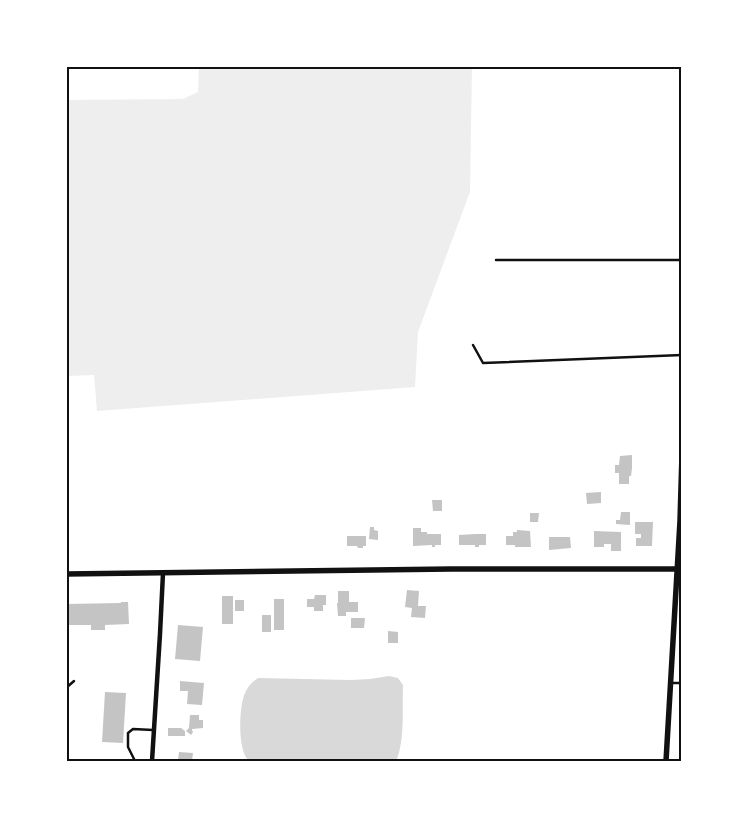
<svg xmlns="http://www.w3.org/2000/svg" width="748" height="827" viewBox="0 0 748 827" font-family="'Archivo Narrow',sans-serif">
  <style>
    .green { fill: #eee }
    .water { fill: #d9d9d9 }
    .building { fill: #c4c4c4 }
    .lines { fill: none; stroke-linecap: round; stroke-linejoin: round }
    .service { stroke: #111; stroke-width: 2.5 }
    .minor { stroke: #111; stroke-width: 4.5 }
    .tertiary { stroke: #111; stroke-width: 5.5 }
    .neatline { fill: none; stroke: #111; stroke-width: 2 }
  </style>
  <rect width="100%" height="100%" fill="#fff"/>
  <path class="green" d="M199,66H472L470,192L418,332L415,387L97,411L94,375L66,376V100L183,99L198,92Z"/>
  <path class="water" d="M389,676L398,678L403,685C402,709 405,737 397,759L393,761H249C237,751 239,706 245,693C248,686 252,682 258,678L351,680L370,679Z"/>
  <g class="building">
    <path d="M632,455V468L631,476H629V484H619V473H615V465H619L620,456Z"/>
    <path d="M601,492V503L587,504L586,493Z"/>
    <path d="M432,500H442V511H433Z"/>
    <path d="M621,512H630V525L616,524V520H620Z"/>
    <path d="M530,513H539L538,522H530Z"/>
    <path d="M635,522H653L652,546H636V538H641V534H635Z"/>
    <path d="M370,527H374V530L378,531V540L369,539Z"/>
    <path d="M413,528H421V532H427V534H441V545H435V547H432V545L413,546Z"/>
    <path d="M517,530L530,531L531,547H515V545H506V536H513V532H517Z"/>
    <path d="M594,531L621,532V551H611V544H604V547H594Z"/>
    <path d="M475,534H486V545H479V547H475V545H459V535Z"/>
    <path d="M347,536H366V546H363V548H358L357,546H347Z"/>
    <path d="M549,537H570L571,548L549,550Z"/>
    <path d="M407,590L419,591L418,606H426L425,618L411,617L412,608L405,607Z"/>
    <path d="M338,591H349V602H358V612H346V616H338L337,603H338Z"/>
    <path d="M315,595H326V605H323V611H314V607H307V599H314Z"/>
    <rect x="222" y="596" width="11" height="28"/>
    <rect x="274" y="599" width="10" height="31"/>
    <rect x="235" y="600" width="9" height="11"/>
    <path d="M121,602H128L129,624L105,625V630H91V625H66V604L121,603Z"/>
    <rect x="262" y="615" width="9" height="17"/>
    <path d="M351,618H365L364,628H351Z"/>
    <path d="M178,625L203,627L200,661L175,659Z"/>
    <path d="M388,631L398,632V643H388Z"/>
    <path d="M180,681L204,683L202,705L187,704L188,691H180Z"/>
    <path d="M105,692L126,693L123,743L102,742Z"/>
    <path d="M190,715H199V720H203V728L192,729V730L193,732L191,735L186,731L189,728Z"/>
    <path d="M168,728H181L185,731V736H168Z"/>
    <path d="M179,752L193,753L192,761H178Z"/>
  </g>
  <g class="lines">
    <g class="service">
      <path d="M496,260H682"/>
      <path d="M473,345L483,363L682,355"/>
      <path d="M672,683H682"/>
      <path d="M66,688L74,681"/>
      <path d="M135,761L128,747V733L133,729L153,730"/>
    </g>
    <path class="minor" d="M152,761L160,634L163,573"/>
    <g class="tertiary">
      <path d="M66,574L451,569H677"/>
      <path d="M666,761L680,521L682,454"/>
    </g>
  </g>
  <rect width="748" height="827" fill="none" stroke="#ffffff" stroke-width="135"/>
  <rect x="68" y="68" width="612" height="692" class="neatline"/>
</svg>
